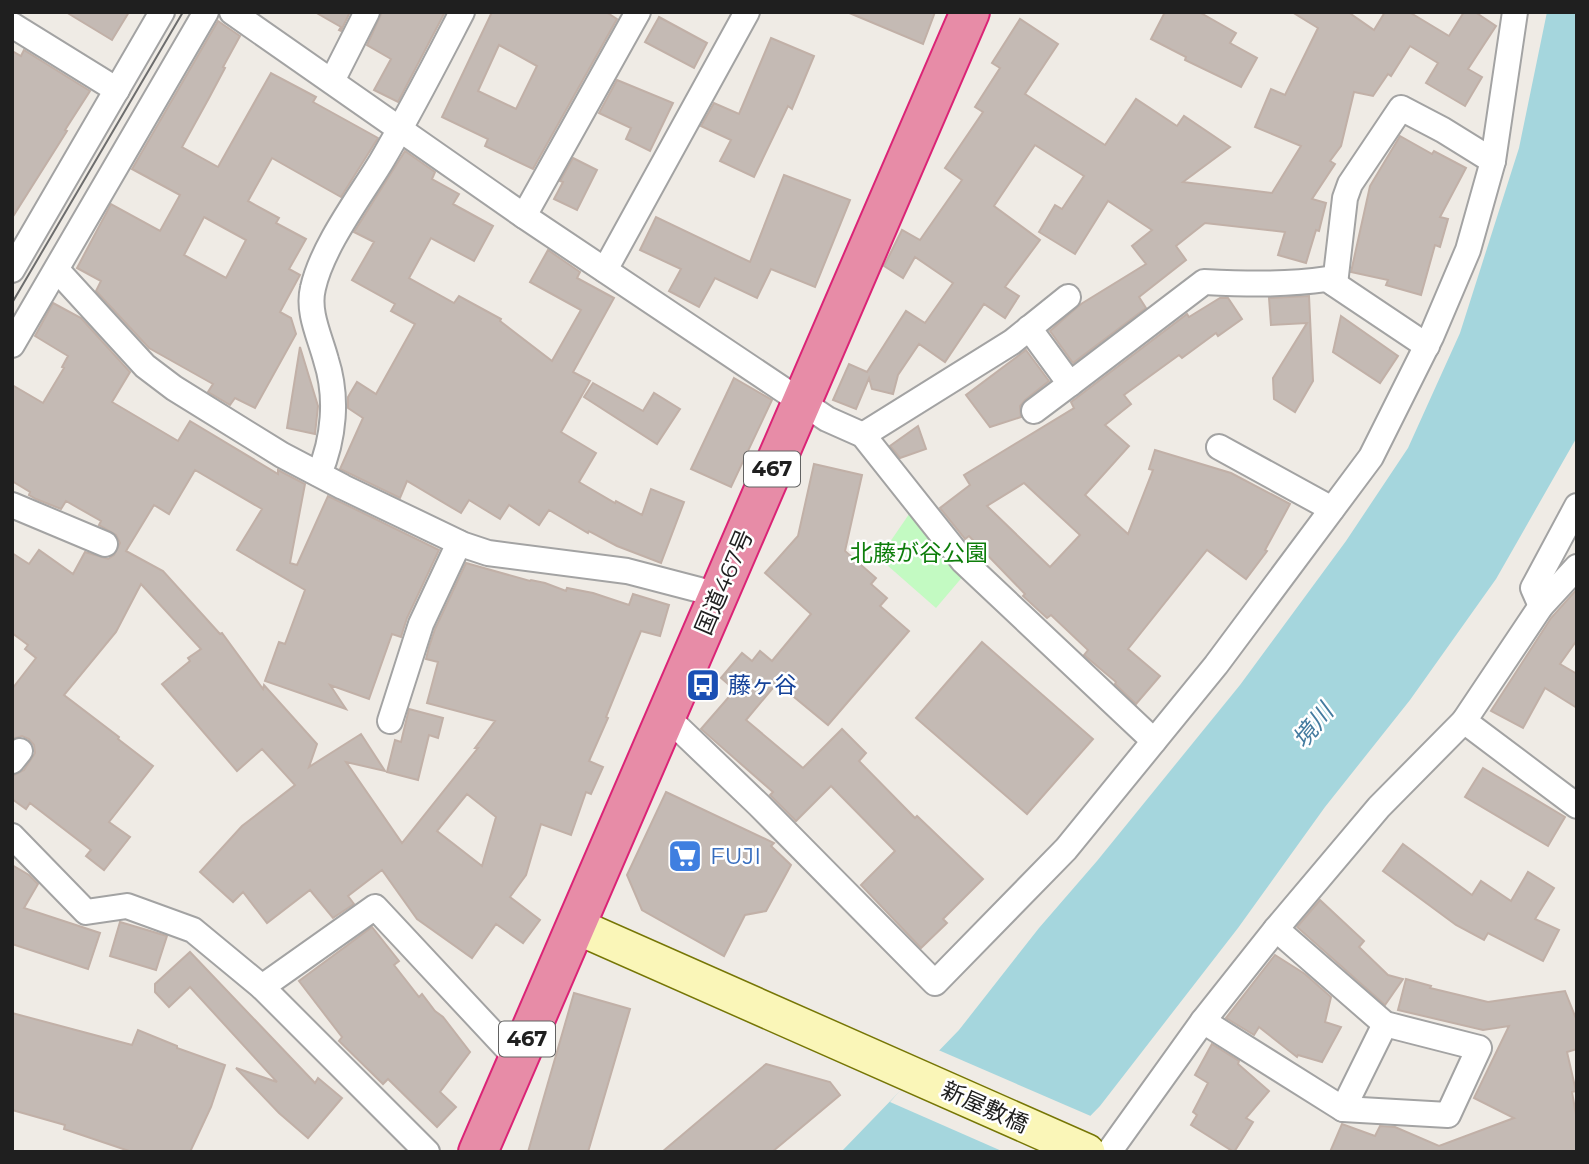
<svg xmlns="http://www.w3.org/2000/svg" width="1589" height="1164" viewBox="0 0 1589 1164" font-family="Montserrat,'Noto Sans JP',sans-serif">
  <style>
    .park { fill: #c3fac2 }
    .water { fill: #a5d6dd }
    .pier { fill: #efebe5 }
    .building { fill: #c4bab4; stroke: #c1b0a7; stroke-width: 2; fill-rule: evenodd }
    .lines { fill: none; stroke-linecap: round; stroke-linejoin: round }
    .street-casing { stroke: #a3a3a3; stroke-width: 28 }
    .secondary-casing { stroke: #767605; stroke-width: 38 }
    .highway-casing { stroke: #db2476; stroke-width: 42 }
    .street { stroke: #fff; stroke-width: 24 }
    .secondary { stroke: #faf6b8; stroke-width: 35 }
    .highway { stroke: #e78ca7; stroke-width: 38 }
    .tram { stroke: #6d6d6d; stroke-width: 2 }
    .labels { text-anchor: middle; stroke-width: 5; stroke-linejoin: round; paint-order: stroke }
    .shield { fill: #fff; stroke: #626262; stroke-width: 2 }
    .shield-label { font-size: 21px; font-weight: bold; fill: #1f1f1f }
    .park-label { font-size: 23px; fill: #0e7e0b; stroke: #fff }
    .street-label { font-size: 23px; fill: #1f1f1f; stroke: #fff }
    .transit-label { font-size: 23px; fill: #164399; stroke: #fff; text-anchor: start }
    .shop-label { font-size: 23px; fill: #366cbe; stroke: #fff; text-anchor: start }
    .water-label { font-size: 24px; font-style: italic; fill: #447b9f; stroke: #fff }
  </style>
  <rect width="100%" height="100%" fill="#efebe5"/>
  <path class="park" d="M916,504L970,568L936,608L879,558Z"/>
  <path class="water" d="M1547,12H1577V437L1496,579L1410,700L1325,807L1238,928L1100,1106L1055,1152H841L959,1030L1039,928L1097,861L1240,685L1346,541L1408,448L1460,333L1519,148Z"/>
  <path class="pier" d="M936,1049L1093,1117L1060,1152H1004L890,1102Z"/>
  <g class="building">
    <path d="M66,12H129L112,40Z"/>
    <path d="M315,12H350L341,31L339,30L341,27Z"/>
    <path d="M382,12H445L398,102L374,90L391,59L367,45Z"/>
    <path d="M492,12H606L617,19L533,169L485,146L488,139L442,117ZM499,45L537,66L516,109L478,91Z"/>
    <path d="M847,12H935L923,44Z"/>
    <path d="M1165,12H1199L1236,33L1230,43L1257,58L1241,87L1185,60L1186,57L1151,39Z"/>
    <path d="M1292,12H1348L1374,30L1385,12H1409L1449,36L1464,12H1475L1496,26L1468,69L1482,77L1465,106L1426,83L1438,63L1410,46L1391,76L1388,74L1373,96L1354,92L1341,146L1330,161L1335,164L1312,199L1326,203L1319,231L1316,230L1306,263L1278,255L1285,232L1205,223L1176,246L1186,260L1139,297L1146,308L1073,363L1050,331L1081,304L1146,264L1132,246L1152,230L1108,201L1075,254L1039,232L1055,205L1062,209L1084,176L1035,145L994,206L1040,240L1005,287L1019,296L1005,318L984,304L945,362L919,344L898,375L893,394L872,389L869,378L856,409L833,400L849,364L867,372L906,311L925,323L953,283L915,257L903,278L884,266L902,230L920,240L962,180L945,168L983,112L975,107L1000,68L992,63L1020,19L1058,44L1025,94L1105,145L1136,99L1177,126L1184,116L1230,147L1183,182L1272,193L1301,146L1255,127L1271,89L1285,95L1318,28Z"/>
    <path d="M659,17L707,43L694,68L645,42Z"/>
    <path d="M218,21L240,36L223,67L225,68L209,98L182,147L218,167L271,73L316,97L313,102L378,138L341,197L272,158L248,201L279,218L276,223L306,239L289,269L300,275L280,312L291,318L296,334L255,408L235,398L230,405L208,392L213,384L149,348L96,291L101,281L77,268L111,204L160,231L180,195L132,169ZM204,217L246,240L226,278L184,255Z"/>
    <path d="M771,38L814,56L792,109L788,106L754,177L720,161L731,140L701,126L714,103L739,114Z"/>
    <path d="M24,50L90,91L65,130L67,131L12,218V51L21,56Z"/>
    <path d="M617,80L673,103L650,151L626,139L631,128L599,113Z"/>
    <path d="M1400,136L1432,154L1434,151L1466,168L1440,217L1448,219L1440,247L1435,245L1421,295L1386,285L1388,280L1351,272L1370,186Z"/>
    <path d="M405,151L435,172L432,179L459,194L453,204L493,226L474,261L431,238L409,278L454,303L459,296L501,319L500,321L552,361L581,310L530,282L548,250L580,272L577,278L614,298L573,372L590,381L561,432L596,453L579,482L615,503L616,501L642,515L651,489L684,502L661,563L617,546L589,531L588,533L549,510L539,525L509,505L500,519L469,500L461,513L407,481L400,498L340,469L363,418L348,408V397L357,382L376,394L415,324L391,311L395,304L352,280L374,242L354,232Z"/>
    <path d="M573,158L597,170L577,210L554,199L563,182L560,181Z"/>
    <path d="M784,175L850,200L815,287L771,269L757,298L715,278L699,307L669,291L681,269L640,250L656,217L750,262Z"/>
    <path d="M1309,296L1313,381L1295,412L1274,399L1273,378L1307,323L1271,325L1269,298Z"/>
    <path d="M1220,298H1228L1242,319L1218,336L1216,333L1182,358L1179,355L1124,395L1131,404L1105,425L1129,446L1085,495L1128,534L1153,470L1149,469L1155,450L1231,473L1290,504L1265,550L1267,551L1246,579L1207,550L1128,649L1160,676L1136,704L1115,684L1116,682L1084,655L1088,650L1051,615L1047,618L1023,596L1025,594L969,536L965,539L940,508L970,485L964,475L1074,408L1071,402L1187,314L1189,317ZM1024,483L1080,535L1050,567L987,506Z"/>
    <path d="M53,303L81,318L130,372L112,402L178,441L190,421L278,474V470L305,484L290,563L297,565L328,496L439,550L407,618L401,637L392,634L369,699L330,685L346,709L265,681L279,642L285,644L305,590L237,550L262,509L195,470L169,514L154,505L126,551L163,571L220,634L222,633L263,689L264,685L317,744L309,767L361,734L385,771L346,762L402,843L478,748H475L495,721L427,703L438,662L426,659L429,647L435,629L466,563L530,581L531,580L545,583L566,591L567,588L593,593L629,605L633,594L669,605L660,636L641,631L606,717L608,718L589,761L603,767L591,794L586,792L571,835L541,824L526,875L510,897L540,920L523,943L496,924L472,958L417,919L382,870L348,896L354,904L333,918L310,890L267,923L243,892L233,902L200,872L242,826L295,785L262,749L237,771L162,684L190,661L188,658L201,649L141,584L116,632L64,695L119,737L118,739L153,766L109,822L130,837L104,870L86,856L91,850L30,803L26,809L12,799V776L24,770L35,753L34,745L29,739L22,736L12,739V689L36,658L25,649L28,645L12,633V553L29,564L39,550L73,574L85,552L108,559L114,555L120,543L116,535L99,525L101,521L66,501L61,509L36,499L29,495L30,492L12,481V385L43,403L64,368L62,367L68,356L35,336ZM467,794L496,817L482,866L437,831Z"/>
    <path d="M1341,316L1398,356L1380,383L1333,352Z"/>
    <path d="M300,347L318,406L315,434L287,428Z"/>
    <path d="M1026,350L1049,381L1025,400L1020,406L1021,417L990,427L966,395Z"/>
    <path d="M734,378L772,400L731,487L691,469Z"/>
    <path d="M593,383L643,411L654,393L680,409L657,444L584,397Z"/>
    <path d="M918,426L926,449L900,458L890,446Z"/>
    <path d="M814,464L862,475L845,551L876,578L871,584L887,598L880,606L909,631L828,725L777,683L746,720L803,768L842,729L866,753L859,761L915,818L917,816L983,879L943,919L947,923L921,948L861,885L895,851L831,786L796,821L770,795L773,792L701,729L735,690L721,678L742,653L752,661L760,651L772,661L811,614L765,573L798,536Z"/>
    <path d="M1577,589V640L1560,664L1577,674V708L1545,688L1523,728L1491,711L1551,618Z"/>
    <path d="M982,642L1093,739L1027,814L916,718Z"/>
    <path d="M409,709L443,718L438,738L429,735L418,780L387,772L395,740L401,742Z"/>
    <path d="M1483,768L1565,817L1548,846L1465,797Z"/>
    <path d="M666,792L774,843L771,846L791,865L766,911L745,915L724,956L642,910L627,875Z"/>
    <path d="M1403,844L1472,895L1481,881L1511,901L1528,872L1554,888L1535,919L1559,930L1543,961L1488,933L1484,940L1456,925L1383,871Z"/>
    <path d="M12,865L29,875L38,884L24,908L100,933L88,969L12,944Z"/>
    <path d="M1320,900L1364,941L1359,947L1388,975L1403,979L1385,1005L1297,927Z"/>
    <path d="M120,922L167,936L156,970L110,956Z"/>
    <path d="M372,927L399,961L394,965L419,997L422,994L435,1011L443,1017L470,1052L440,1092L456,1107L437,1127L388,1079L383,1084L339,1041L342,1037L299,981Z"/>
    <path d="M190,952L315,1083L318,1078L342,1098L308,1138L279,1113L236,1068L277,1082L190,987L169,1007L155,992V984Z"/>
    <path d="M1275,955L1305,974L1331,997L1325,1022L1341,1027L1322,1062L1298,1055L1297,1057L1259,1027L1254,1035L1226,1018Z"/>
    <path d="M1406,979L1431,986L1430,988L1488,1002L1565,991L1577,1021V1049L1567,1052L1576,1091L1572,1092L1577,1120V1152H1330L1342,1124L1375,1136L1380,1126L1395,1127L1439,1146L1514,1118L1474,1098L1509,1026L1483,1030L1398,1010Z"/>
    <path d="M574,993L630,1009L588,1152H528Z"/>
    <path d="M12,1013L132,1045L138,1030L177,1046V1048L225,1065L211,1107L190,1152H132L64,1129L65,1125L12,1110Z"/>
    <path d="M1212,1044L1239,1061L1238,1064L1269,1091L1246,1118L1253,1122L1234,1152L1191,1125L1197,1115L1193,1112L1208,1083L1195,1075Z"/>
    <path d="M766,1064L830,1082L840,1095L772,1152H662Z"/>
  </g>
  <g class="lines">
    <g class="street-casing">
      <g id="street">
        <path d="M232,12L524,216L827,419L863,435L963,561L1154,741"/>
        <path d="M12,25L117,90"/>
        <path d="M332,81L367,12"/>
        <path d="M524,216L638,12"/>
        <path d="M12,270L162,12"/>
        <path d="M57,270L145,366L174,388L282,455L343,487L464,545L488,553L627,571L719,595"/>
        <path d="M605,270L747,12"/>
        <path d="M1335,284L1345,198L1350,184L1401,108L1443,130L1493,161"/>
        <path d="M1029,328L1070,384L1204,282C1246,284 1286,285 1327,279L1427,346"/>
        <path d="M12,345L206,12"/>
        <path d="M1034,411L1070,384"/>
        <path d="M863,435L1012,342L1068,297"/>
        <path d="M1219,447L1332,509"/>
        <path d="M319,474C334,439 338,397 326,360C320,337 307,312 313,288C322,247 359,198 381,162C410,113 436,62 462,12"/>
        <path d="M12,505L105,544"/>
        <path d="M1541,606L1533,588L1577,506"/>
        <path d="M667,717L759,805L935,983L1066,849L1216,665L1371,457L1431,337L1468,250L1493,161L1515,12"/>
        <path d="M390,721L421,624L459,543"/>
        <path d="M1464,721L1577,806"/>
        <path d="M12,761L20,751"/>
        <path d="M12,836L86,912L127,906L193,930L262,987L427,1152"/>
        <path d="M262,987L375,907L518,1060"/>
        <path d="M1203,1021L1343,1109L1448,1115L1479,1048L1385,1024L1276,929"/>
        <path d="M1343,1109L1385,1024"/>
        <path d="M1109,1152L1203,1021L1276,929L1379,807L1464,721L1541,606L1577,567"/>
      </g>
    </g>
    <g class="secondary-casing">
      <path id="secondary" d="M576,926L1087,1152"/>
    </g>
    <g class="highway-casing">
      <path id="highway" d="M478,1152L970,12"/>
    </g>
    <use href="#street" class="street"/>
    <use href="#secondary" class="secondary"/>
    <use href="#highway" class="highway"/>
    <path class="tram" d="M12,303L183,12"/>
  </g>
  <defs>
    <g id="bus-square" transform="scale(1.75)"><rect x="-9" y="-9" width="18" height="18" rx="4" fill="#1a4fb4" stroke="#fff"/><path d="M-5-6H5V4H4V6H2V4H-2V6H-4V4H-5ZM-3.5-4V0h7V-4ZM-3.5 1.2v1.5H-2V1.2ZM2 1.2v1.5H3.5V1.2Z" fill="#fff"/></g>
    <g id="supermarket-square" transform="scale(1.75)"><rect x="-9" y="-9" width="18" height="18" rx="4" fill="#3f7fe0" stroke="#fff"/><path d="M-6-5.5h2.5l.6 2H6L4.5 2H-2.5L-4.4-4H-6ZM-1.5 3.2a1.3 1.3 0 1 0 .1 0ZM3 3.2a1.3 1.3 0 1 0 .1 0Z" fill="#fff"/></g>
  </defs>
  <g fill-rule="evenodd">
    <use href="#bus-square" x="703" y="685"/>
    <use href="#supermarket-square" x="685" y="856"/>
  </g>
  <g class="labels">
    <g class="shield">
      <rect x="744" y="451.5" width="56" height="35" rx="5"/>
      <rect x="499" y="1021.5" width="56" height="35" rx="5"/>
    </g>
    <g class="shield-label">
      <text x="772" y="476">467</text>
      <text x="527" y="1046">467</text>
    </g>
    <g class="park-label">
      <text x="919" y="561">北藤が谷公園</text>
    </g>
    <g class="street-label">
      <text transform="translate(724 582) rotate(-67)" y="8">国道467号</text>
      <text transform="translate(985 1107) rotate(24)" y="8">新屋敷橋</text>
    </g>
    <g class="transit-label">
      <text x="728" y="693">藤ヶ谷</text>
    </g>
    <g class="shop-label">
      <text x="710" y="864">FUJI</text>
    </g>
    <g class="water-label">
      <text transform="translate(1313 726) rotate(-51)" y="8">境川</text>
    </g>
  </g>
  <rect width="1589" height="1164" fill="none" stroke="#1f1f1f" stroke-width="28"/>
</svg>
